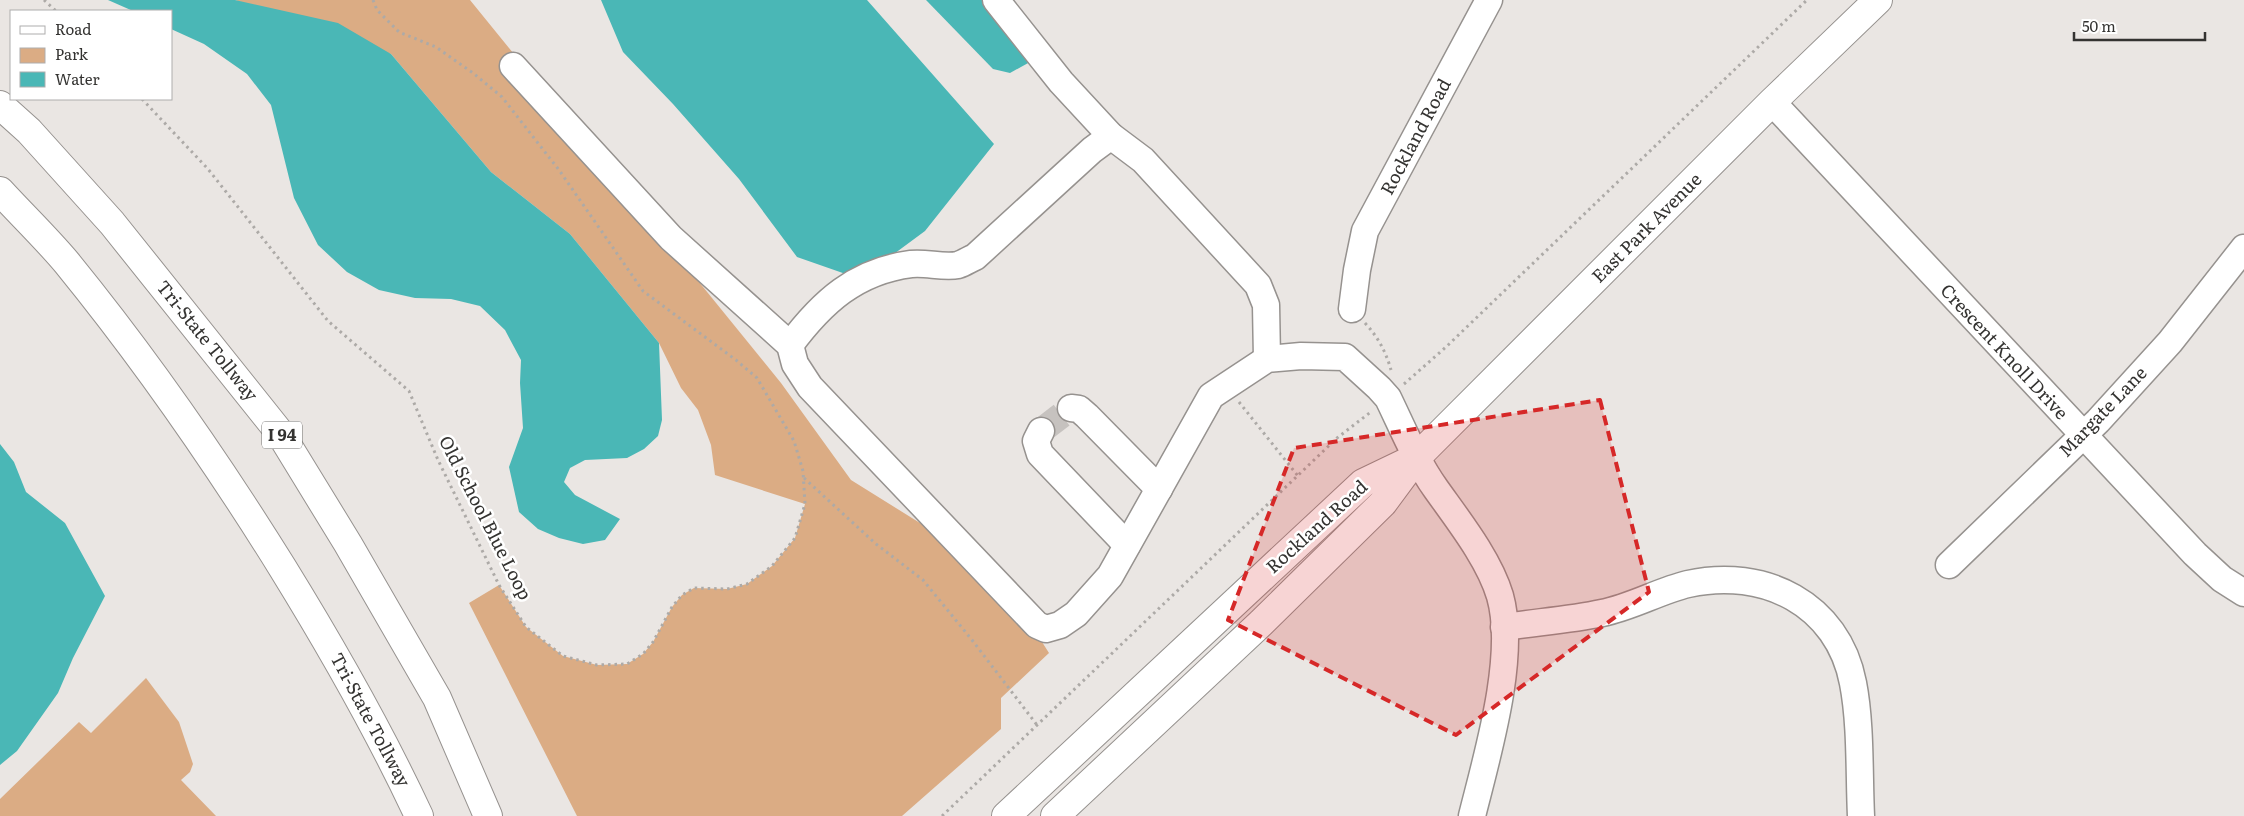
<svg xmlns="http://www.w3.org/2000/svg" width="2244" height="816" viewBox="0 0 2244 816" font-family="Literata,serif">
  <style>
    .green { fill: #dbac84 }
    .water { fill: #4ab7b6 }
    .lines { fill: none; stroke-linecap: round; stroke-linejoin: round }
    .minor-tunnel { stroke: #c6c2bf; stroke-width: 26; stroke-dasharray: 26 13; stroke-linecap: butt }
    .minor-casing { stroke: #96928f; stroke-width: 29 }
    .major-casing { stroke: #96928f; stroke-width: 30 }
    .highway-casing { stroke: #96928f; stroke-width: 30 }
    .path { stroke: #adaaa7; stroke-width: 3; stroke-dasharray: 2.5 4; stroke-linecap: butt }
    .minor { stroke: #fff; stroke-width: 26 }
    .major { stroke: #fff; stroke-width: 28 }
    .highway { stroke: #fff; stroke-width: 28 }
    .marked { fill: #d62828; fill-opacity: 0.2; stroke: #d62828; stroke-width: 4; stroke-dasharray: 10 6; stroke-linejoin: round }
    .labels { text-anchor: middle; stroke-width: 5; stroke-linejoin: round; paint-order: stroke }
    .shield { fill: #fff; stroke: #71706f; stroke-width: 1 }
    .shield-label { font-size: 16px; font-weight: bold; fill: #343331 }
    .street-label { font-size: 18px; fill: #343331; stroke: #fff }
  </style>
  <rect width="100%" height="100%" fill="#eae6e3"/>
  <g class="green">
    <path d="M235,0H470L781,383L851,480L997,571L1049,653L1001,698V729L902,816H577L469,603L499,585L526,627L563,656L597,665L627,664L643,654L653,642L672,607L682,595L694,588L727,589L747,584L772,566L795,538L805,504L715,475L711,445L698,410L681,388L659,343L570,234L491,172L391,54Z"/>
    <path d="M146,678L179,722L193,764L190,772L181,780L216,816H0V799L79,722L91,733Z"/>
  </g>
  <g class="water">
    <path d="M108,0H235L338,23L391,54L491,172L570,234L659,343L662,420L658,436L644,449L627,458L585,460L570,468L564,482L575,495L620,519L605,540L583,544L559,538L538,529L519,512L509,467L523,428L520,383L521,360L505,330L480,306L451,299L415,298L379,290L347,272L318,245L294,198L271,105L247,74L204,44L171,29V11H133Z"/>
    <path d="M601,0H867L994,144L925,231L860,279L797,257L739,179L673,104L623,52Z"/>
    <path d="M926,0H991L1030,62L1010,73L993,69Z"/>
    <path d="M0,444L14,462L26,492L65,523L105,596L73,658L58,693L17,751L0,765Z"/>
  </g>
  <g class="lines">
    <path class="minor-tunnel" d="M1041,431L1071,408"/>
    <g class="minor-casing">
      <g id="minor">
        <path d="M996,0L1061,82L1111,136L1143,160L1258,285L1266,305L1267,359"/>
        <path d="M513,66L671,238L790,345L795,364L810,387L1037,625L1046,629L1060,625L1076,614L1110,576L1211,396L1267,359L1301,356L1345,357L1379,388L1388,398C1403,429 1416,461 1436,489C1458,520 1489,559 1500,596C1517,656 1487,756 1472,816"/>
        <path d="M1772,102L2195,554L2222,579L2244,593"/>
        <path d="M1352,309L1357,270L1365,231L1489,0"/>
        <path d="M790,345C822,302 856,271 911,264C926,262 943,268 958,265C964,263 970,259 975,257L1092,150L1111,136"/>
        <path d="M1071,408L1079,409L1087,416L1159,489"/>
        <path d="M1041,431L1036,441L1040,454L1127,545"/>
        <path d="M1949,565L2098,421L2170,342L2244,248"/>
        <path d="M1504,627C1537,622 1570,620 1602,613C1632,607 1659,591 1688,584C1764,567 1838,604 1853,683C1861,724 1859,774 1861,816"/>
      </g>
    </g>
    <g class="major-casing">
      <g id="major">
        <path d="M1006,816L1363,483L1413,459"/>
        <path d="M1055,816L1261,623L1383,503L1417,457L1772,102L1878,0"/>
      </g>
    </g>
    <g class="highway-casing">
      <g id="highway">
        <path d="M0,105L29,131L112,223L280,433L348,544L437,698L488,816"/>
        <path d="M0,191C22,215 46,238 67,263C146,360 216,461 282,567C332,648 379,730 419,816"/>
      </g>
    </g>
    <g class="path">
      <path d="M44,0L56,11"/>
      <path d="M142,99L208,169L328,321L409,391L438,460L499,585L526,627L563,656L597,665L627,664L643,654L653,642L672,607L682,595L694,588L727,589L747,584L772,566L795,538L805,504L803,471L794,441L757,378L736,360L643,291L559,170L502,97L473,73L436,47L399,32L377,10L373,0"/>
      <path d="M1365,323C1378,337 1386,352 1391,370"/>
      <path d="M1404,384L1446,347L1807,0"/>
      <path d="M1239,402L1298,476"/>
      <path d="M804,478L876,544L923,580L972,640L1037,725"/>
      <path d="M942,816L1337,438L1372,411"/>
    </g>
    <use href="#minor" class="minor"/>
    <use href="#major" class="major"/>
    <use href="#highway" class="highway"/>
  </g>
  <path class="marked" d="M1600,400L1649,592L1456,735L1228,620L1294,448Z"/>
  <g class="labels">
    <rect class="shield" x="262" y="421.5" width="40" height="27" rx="4"/>
    <g class="shield-label">
      <text x="282" y="441">I 94</text>
    </g>
    <g class="street-label">
      <text transform="translate(1416 137) rotate(-62)" y="6">Rockland Road</text>
      <text transform="translate(1647 228) rotate(-45)" y="6">East Park Avenue</text>
      <text transform="translate(207 341) rotate(51)" y="6">Tri-State Tollway</text>
      <text transform="translate(2004 352) rotate(47)" y="6">Crescent Knoll Drive</text>
      <text transform="translate(2103 412) rotate(-46)" y="6">Margate Lane</text>
      <text transform="translate(485 518) rotate(63)" y="6">Old School Blue Loop</text>
      <text transform="translate(1317 527) rotate(-42)" y="6">Rockland Road</text>
      <text transform="translate(370 720) rotate(62)" y="6">Tri-State Tollway</text>
    </g>
  </g>
  <rect x="10" y="10" width="162" height="90" fill="#ffffff" stroke="#aeadad"/>
  <rect x="20" y="26" width="25" height="8" fill="#ffffff" stroke="#aeadad"/>
  <text x="55" y="35" font-size="15" fill="#343331">Road</text>
  <rect x="20" y="48" width="25" height="15" fill="#dbac84" stroke="#aeadad"/>
  <text x="55" y="60" font-size="15" fill="#343331">Park</text>
  <rect x="20" y="72" width="25" height="15" fill="#4ab7b6" stroke="#aeadad"/>
  <text x="55" y="85" font-size="15" fill="#343331">Water</text>
  <path d="M2074 32v8h131v-8" fill="none" stroke="#343331" stroke-width="2.5"/>
  <text x="2082" y="32" font-size="15" fill="#343331" stroke="#ffffff" stroke-width="4" paint-order="stroke">50 m</text>
</svg>
